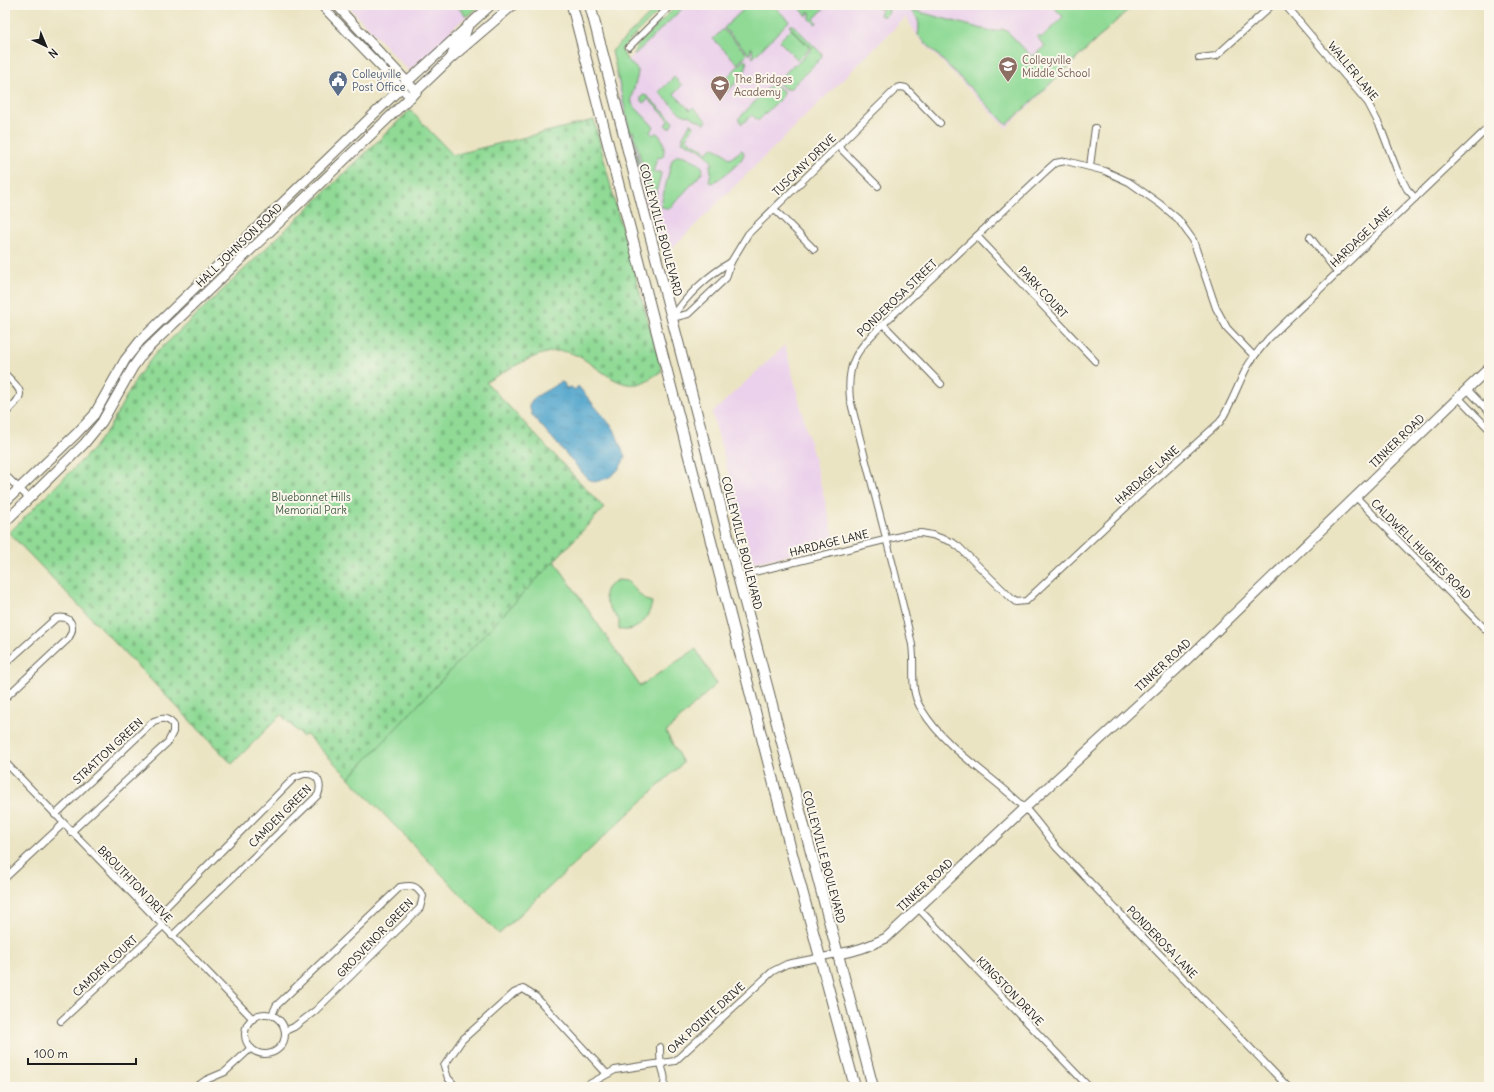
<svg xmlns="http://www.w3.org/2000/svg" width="1494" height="1092" viewBox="0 0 1494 1092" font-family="Delius,sans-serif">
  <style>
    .built { fill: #ebd1eb }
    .green { fill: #90da96; stroke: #567b59 }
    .cemetery { fill: url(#cemetery-stones); stroke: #567b59 }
    .water { fill: url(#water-ripples); stroke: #366074 }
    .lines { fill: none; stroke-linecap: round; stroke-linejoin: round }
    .minor-casing { stroke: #646256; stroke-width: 8 }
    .tertiary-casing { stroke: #646256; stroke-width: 10 }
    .secondary-casing { stroke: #646256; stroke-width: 11 }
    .primary-casing { stroke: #646256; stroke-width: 12 }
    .minor { stroke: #fff; stroke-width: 6 }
    .tertiary { stroke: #fff; stroke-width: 8 }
    .secondary { stroke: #fff; stroke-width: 9 }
    .primary { stroke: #fff; stroke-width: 10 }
    .labels { text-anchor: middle; stroke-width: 4; stroke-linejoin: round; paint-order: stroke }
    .education-label { font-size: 11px; fill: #785e54; stroke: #fbf7ec; text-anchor: start }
    .street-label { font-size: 11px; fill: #1c1c1c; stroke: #fbf7ec }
    .service-label { font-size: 11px; fill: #4e5e75; stroke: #fbf7ec; text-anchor: start }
    .park-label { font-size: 11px; fill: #455e47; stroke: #fbf7ec }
  </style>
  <defs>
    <pattern id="cemetery-stones" width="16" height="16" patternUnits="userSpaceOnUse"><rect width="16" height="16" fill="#90da96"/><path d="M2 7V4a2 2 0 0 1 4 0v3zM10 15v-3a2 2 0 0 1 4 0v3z" fill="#7cba81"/></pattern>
    <pattern id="water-ripples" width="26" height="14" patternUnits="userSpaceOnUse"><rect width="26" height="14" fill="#50a4cc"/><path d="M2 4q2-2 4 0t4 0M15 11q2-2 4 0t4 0" fill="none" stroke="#4285a5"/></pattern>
  </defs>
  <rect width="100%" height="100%" fill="#fbf7ec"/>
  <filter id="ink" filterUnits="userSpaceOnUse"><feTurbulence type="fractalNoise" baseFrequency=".025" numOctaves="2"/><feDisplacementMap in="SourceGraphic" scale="8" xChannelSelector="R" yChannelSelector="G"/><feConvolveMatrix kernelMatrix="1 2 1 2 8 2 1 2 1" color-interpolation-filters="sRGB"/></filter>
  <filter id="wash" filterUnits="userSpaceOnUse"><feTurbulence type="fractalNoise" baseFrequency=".012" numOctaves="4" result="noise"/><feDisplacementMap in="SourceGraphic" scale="16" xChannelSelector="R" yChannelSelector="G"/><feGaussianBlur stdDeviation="0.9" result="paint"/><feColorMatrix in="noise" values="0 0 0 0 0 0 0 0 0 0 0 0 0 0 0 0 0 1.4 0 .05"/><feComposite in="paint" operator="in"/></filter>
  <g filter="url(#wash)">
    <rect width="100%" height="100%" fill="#ebe4c3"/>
    <g class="built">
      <path d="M347,5H480L452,29L443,40L409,71Z"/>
      <path d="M686,5H1133L1006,128L918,37L906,17L665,255L647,211L625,133L616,72Z"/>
      <path d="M785,345L836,544L753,563L712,413Z"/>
    </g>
    <g class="green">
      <path d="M456,5H481L468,16L465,15Z"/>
      <path d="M659,5H665L621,49L627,60L638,70C638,81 630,93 632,104L654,127L650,132L653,135L656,132C665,140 665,146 663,157L657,158L653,172H660L661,174L653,205C646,180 640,156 633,131L631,132L651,206L649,205L630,132L612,51Z"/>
      <path d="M677,5H686L635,54H634L636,47Z"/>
      <path d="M748,5H773L789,21L753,58L752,56L753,55L752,48H751L750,55L724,28Z"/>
      <path d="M797,5H827L814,19L817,22L816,24L810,19V12H808L807,16Z"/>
      <path d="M866,5H888C890,9 889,13 885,16H882L880,15L882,9Z"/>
      <path d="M1052,5H1133L1007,125L918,35C920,25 919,18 912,12V10L990,31H997L1002,29L1007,31L1032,57L1045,46L1037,37L1039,35L1041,38L1063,17Z"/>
      <path d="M790,25H793L822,54L821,58L790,89H785L777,82L778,81L794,64L796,65L812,49L789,26Z"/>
      <path d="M723,29L747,54L738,64L713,39Z"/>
      <path d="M791,29L810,48L798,60L779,41Z"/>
      <path d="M745,59C753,71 730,88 722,96L716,89Z"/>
      <path d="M674,77L682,85L674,94L690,110L693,107L707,121L705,124L688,115L687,116L680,113L659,92Z"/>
      <path d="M773,83L783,91V96L758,121L752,115L742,124L738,119Z"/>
      <path d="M643,95L647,96L672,120L673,122L670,128H668L665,125L669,120L648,99L643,103L641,101V98Z"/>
      <path d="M690,124L694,126L686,139L708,152L712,147L724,153L730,159L742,150L744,153C744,162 720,179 712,183L709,182L711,172L710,165L713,164C708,153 693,144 682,142L684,138H682Z"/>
      <path d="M677,155C683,154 698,161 702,167C703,169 703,171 702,173L669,209H666L662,207L661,204L672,160Z"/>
      <path d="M554,560L640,686L696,649L716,684L666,732L683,763L499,934L349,778Z"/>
      <path d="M618,580L627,581L645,600L652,602C650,617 636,635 619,629V620C607,606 595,591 618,580Z"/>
    </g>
    <path class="cemetery" d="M410,110L453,155L594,120L616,207L662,371C655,375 646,382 638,384C613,389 591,357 567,352C543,346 507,371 486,382L604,508L349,778L306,734L303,737L281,715L232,764L9,533L93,449L110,426L136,379L154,355L226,287Z"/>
    <path class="water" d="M561,382L564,383L566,388L571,387L575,390L578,386L614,429L625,457C619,473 610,479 594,482L587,478L532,415L529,405L532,400L537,396Z"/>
  </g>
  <g filter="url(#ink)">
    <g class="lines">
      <g class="minor-casing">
        <g id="minor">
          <path d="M1285,5L1368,103L1380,126L1397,170L1407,189L1415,198"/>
          <path d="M5,6L6,5"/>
          <path d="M629,47L671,5"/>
          <path d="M1199,58L1216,56L1272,5"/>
          <path d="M838,146L878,186"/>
          <path d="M1090,166L1095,128"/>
          <path d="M774,209L814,249"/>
          <path d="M977,236L1095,361"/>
          <path d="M1310,237L1338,273"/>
          <path d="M672,318L688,314L726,278L731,262L748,234L897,88L901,87L906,88L940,123"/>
          <path d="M672,318C686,296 708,275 731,262"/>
          <path d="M883,324L941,384"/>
          <path d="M1254,356L1227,328L1216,308L1193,240L1178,219L1160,204L1129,182L1105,171L1066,161L1055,163L1046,171L883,324C858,349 846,361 850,399C870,480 893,559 911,640C917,664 907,688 922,710C947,751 991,774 1024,807C1036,819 1046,834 1057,848L1288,1087"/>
          <path d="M5,374C25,394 25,393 5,414"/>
          <path d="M1467,389L1489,412"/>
          <path d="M1458,397L1489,429"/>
          <path d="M5,475L29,498"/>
          <path d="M1356,497L1489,633"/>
          <path d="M738,576L909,534L921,533L932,535L952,542L959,547L1012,599L1016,602L1026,601L1136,498L1220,422C1231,405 1237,387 1246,369C1252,358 1260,349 1268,339L1489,127"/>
          <path d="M5,664L56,618C72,615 76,627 68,639L5,698"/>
          <path d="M5,762L253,1019"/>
          <path d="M55,815L154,721C162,718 166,717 173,724V732L168,742L71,832"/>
          <path d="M5,878L63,824"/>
          <path d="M918,908L1089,1087"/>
          <path d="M155,918L295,777C298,777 302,774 305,774C319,773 322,785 318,795L172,936"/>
          <circle cx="265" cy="1034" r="20"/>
          <path d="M272,1015L276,1006L400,887C412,885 416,885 423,896L420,908L315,1011L294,1027L285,1031"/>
          <path d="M61,1021L163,926"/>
          <path d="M660,1047C660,1053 660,1059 661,1064C663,1072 667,1079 663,1087"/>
          <path d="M196,1087L206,1080L225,1072L251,1048"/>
          <path d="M456,1087L448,1078L444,1066L462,1040L514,993L523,989L536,997L607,1074"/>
          <path d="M584,1087L615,1070L675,1061L773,971L787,964L837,954"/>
        </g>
      </g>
      <g class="tertiary-casing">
        <g id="tertiary">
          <path d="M321,5L411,98"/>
          <path d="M336,5L417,92"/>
        </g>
      </g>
      <g class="secondary-casing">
        <g id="secondary">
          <path d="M451,58L455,47L465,35L468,25"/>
          <path d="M5,502L76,434L94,415L125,360L140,341L407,82L491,5"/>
          <path d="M5,522L84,444L102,422L133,367L144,352L451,58L513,5"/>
          <path d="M837,954C855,952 869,946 886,938L1025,808L1175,671L1489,368"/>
        </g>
      </g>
      <g class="primary-casing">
        <g id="primary">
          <path d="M572,5L791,850L855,1087"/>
          <path d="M590,5L711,468L738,576L873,1087"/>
        </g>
      </g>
      <use href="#minor" class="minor"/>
      <use href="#tertiary" class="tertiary"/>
      <use href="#secondary" class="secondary"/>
      <use href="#primary" class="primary"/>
    </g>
  </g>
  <defs>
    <g id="school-pin" transform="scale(1)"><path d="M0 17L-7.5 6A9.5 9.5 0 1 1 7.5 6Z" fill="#8d6e63" stroke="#fbf7ec"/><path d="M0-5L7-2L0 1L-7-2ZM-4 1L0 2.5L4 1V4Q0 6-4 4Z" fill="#fff"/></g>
    <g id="civic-pin" transform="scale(1)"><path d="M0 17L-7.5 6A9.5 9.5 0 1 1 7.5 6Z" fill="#5c6f8a" stroke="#fbf7ec"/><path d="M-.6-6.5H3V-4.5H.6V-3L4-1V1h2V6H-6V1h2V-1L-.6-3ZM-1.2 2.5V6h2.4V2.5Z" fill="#fff"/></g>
  </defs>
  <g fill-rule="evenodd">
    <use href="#school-pin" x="1008" y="66"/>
    <use href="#civic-pin" x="338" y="80"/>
    <use href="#school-pin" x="720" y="85"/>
  </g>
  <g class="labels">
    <g class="education-label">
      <text x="1022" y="64">Colleyville<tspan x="1022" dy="13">Middle School</tspan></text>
      <text x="734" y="83">The Bridges<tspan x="734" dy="13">Academy</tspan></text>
    </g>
    <g class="street-label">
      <text transform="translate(1353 71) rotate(51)" y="4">WALLER LANE</text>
      <text transform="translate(804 165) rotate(-44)" y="4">TUSCANY DRIVE</text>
      <text transform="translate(661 230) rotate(75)" y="4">COLLEYVILLE BOULEVARD</text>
      <text transform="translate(1361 237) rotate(-44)" y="4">HARDAGE LANE</text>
      <text transform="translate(239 245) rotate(-44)" y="4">HALL JOHNSON ROAD</text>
      <text transform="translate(1043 292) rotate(47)" y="4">PARK COURT</text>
      <text transform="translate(897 298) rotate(-44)" y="4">PONDEROSA STREET</text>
      <text transform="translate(1397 441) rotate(-44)" y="4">TINKER ROAD</text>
      <text transform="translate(1147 475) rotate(-42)" y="4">HARDAGE LANE</text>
      <text transform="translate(742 543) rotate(76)" y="4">COLLEYVILLE BOULEVARD</text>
      <text transform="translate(829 543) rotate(-14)" y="4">HARDAGE LANE</text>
      <text transform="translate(1421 549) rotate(45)" y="4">CALDWELL HUGHES ROAD</text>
      <text transform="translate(1163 665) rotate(-43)" y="4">TINKER ROAD</text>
      <text transform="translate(108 751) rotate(-43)" y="4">STRATTON GREEN</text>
      <text transform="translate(280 816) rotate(-45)" y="4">CAMDEN GREEN</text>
      <text transform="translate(824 857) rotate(75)" y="4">COLLEYVILLE BOULEVARD</text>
      <text transform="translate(135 884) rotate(46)" y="4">BROUTHTON DRIVE</text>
      <text transform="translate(925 885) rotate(-43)" y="4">TINKER ROAD</text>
      <text transform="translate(375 938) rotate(-46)" y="4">GROSVENOR GREEN</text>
      <text transform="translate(1162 942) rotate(46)" y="4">PONDEROSA LANE</text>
      <text transform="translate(105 966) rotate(-43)" y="4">CAMDEN COURT</text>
      <text transform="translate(1010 991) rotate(46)" y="4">KINGSTON DRIVE</text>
      <text transform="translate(706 1018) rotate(-42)" y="4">OAK POINTE DRIVE</text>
    </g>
    <g class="service-label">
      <text x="352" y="78">Colleyville<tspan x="352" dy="13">Post Office</tspan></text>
    </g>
    <g class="park-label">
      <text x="311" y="501">Bluebonnet Hills<tspan x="311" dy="13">Memorial Park</tspan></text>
    </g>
  </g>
  <rect width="1494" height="1092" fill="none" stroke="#fbf7ec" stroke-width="20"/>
  <g transform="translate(46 46) rotate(136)" stroke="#fbf7ec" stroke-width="3" paint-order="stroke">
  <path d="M0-3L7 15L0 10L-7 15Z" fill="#1c1c1c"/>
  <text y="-6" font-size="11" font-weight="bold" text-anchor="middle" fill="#1c1c1c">N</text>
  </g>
  <path d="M28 1058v6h108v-6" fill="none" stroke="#1c1c1c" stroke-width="2"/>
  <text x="34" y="1058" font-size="12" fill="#1c1c1c" stroke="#fbf7ec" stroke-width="3" paint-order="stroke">100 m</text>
</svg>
